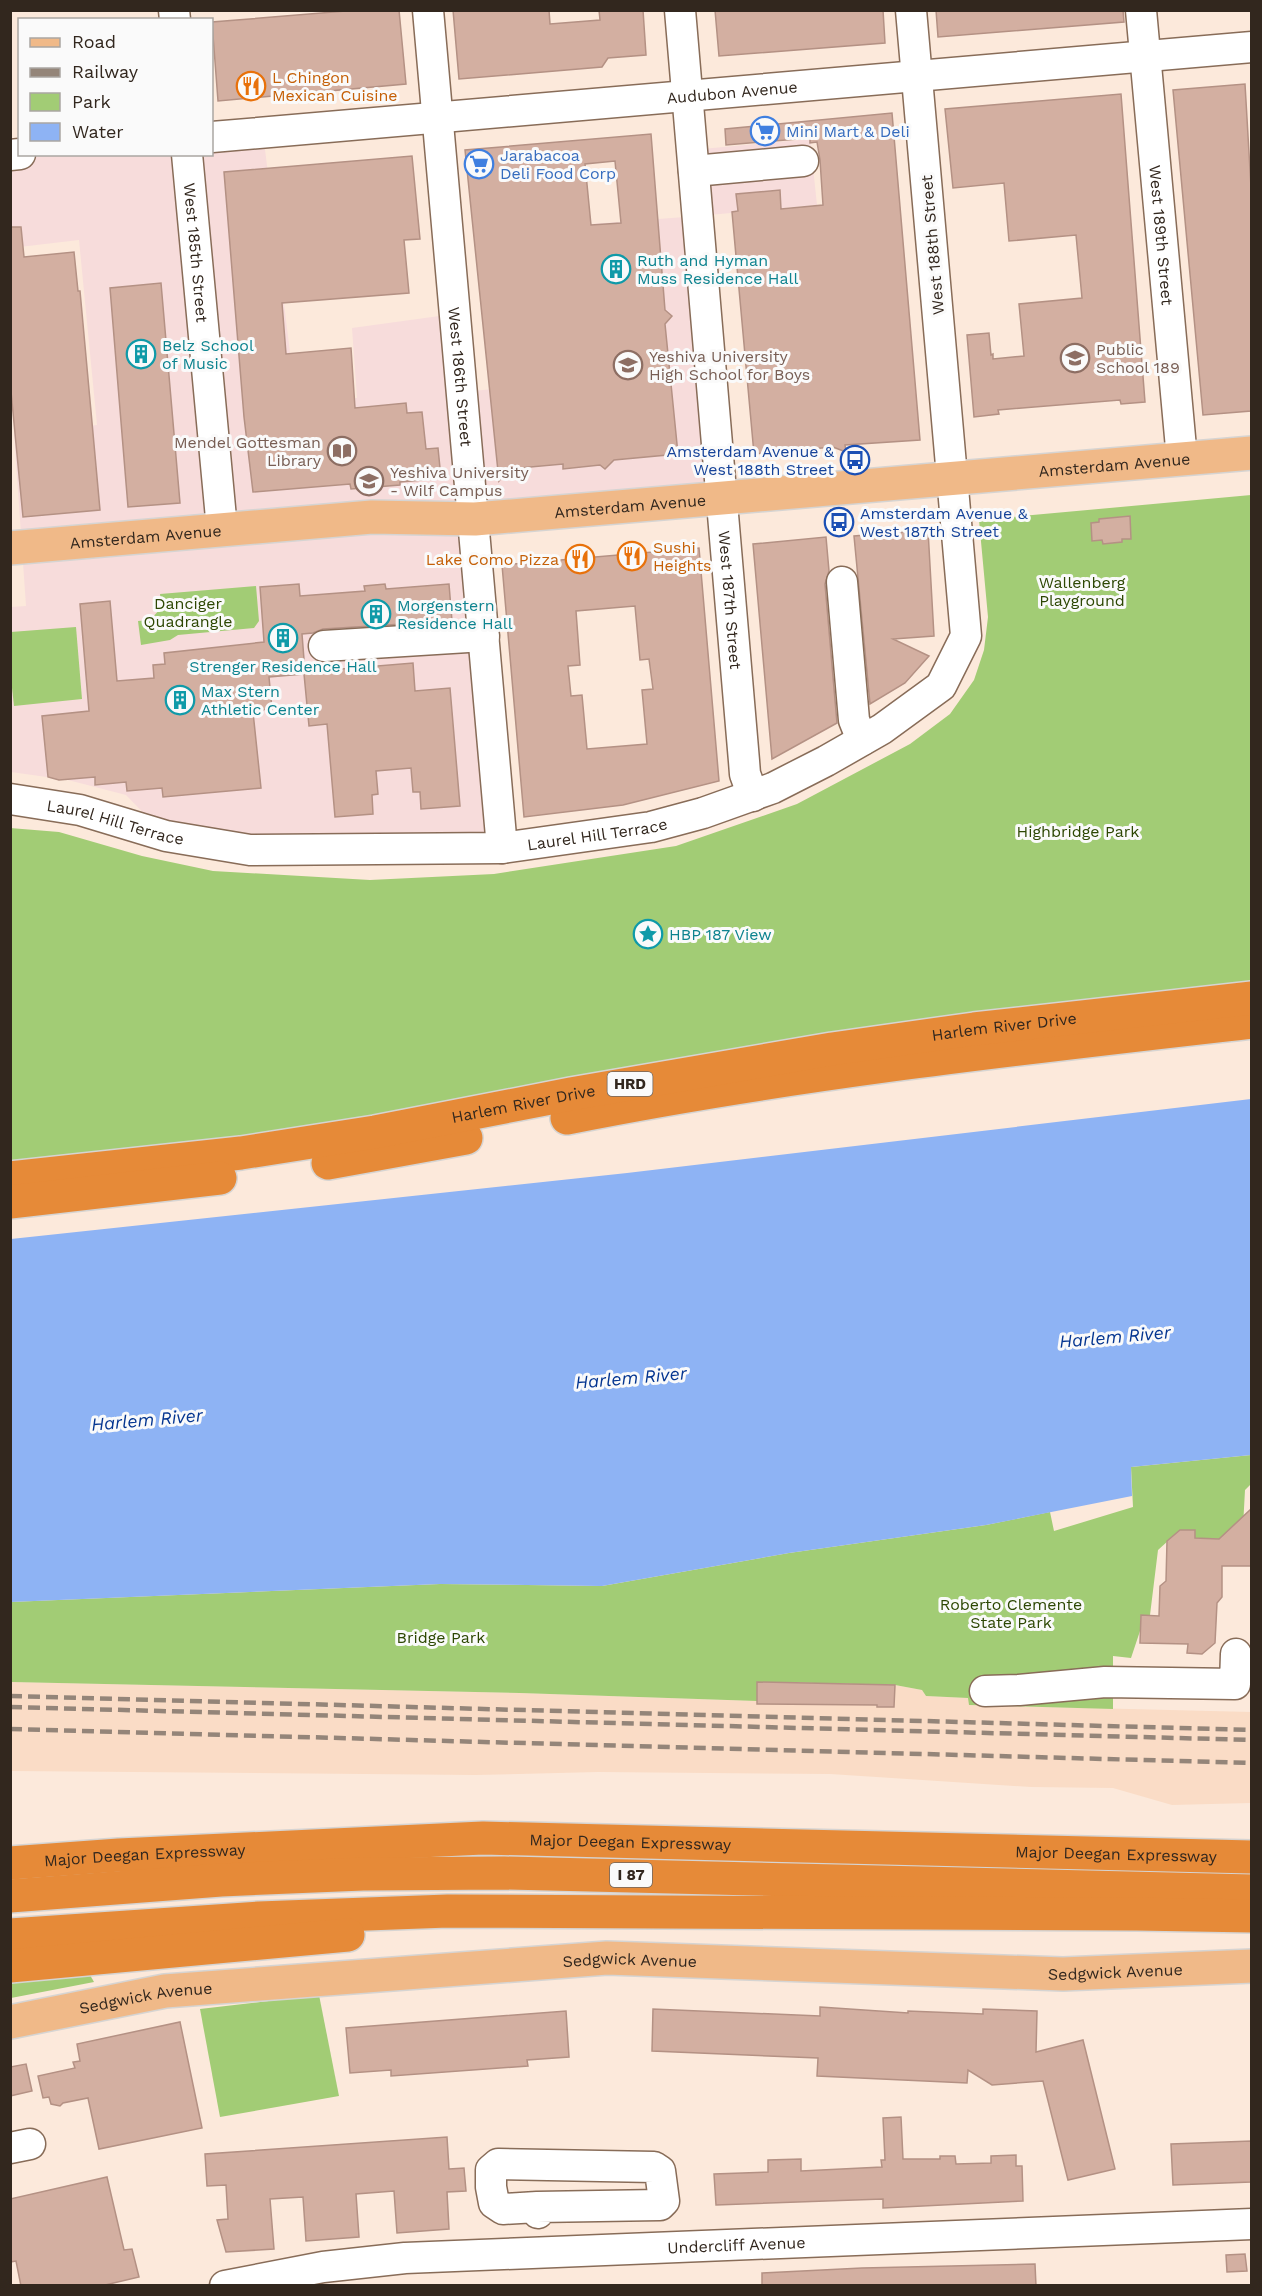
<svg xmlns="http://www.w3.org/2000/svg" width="1262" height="2296" viewBox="0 0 1262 2296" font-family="'Work Sans',sans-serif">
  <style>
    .built { fill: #fadcc6 }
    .education { fill: #f7dcdb }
    .green { fill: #a2cc75 }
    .water { fill: #8eb3f4 }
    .building { fill: #d3afa1; stroke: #b49184; stroke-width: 1.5; fill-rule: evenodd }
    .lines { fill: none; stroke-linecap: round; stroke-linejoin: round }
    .minor-casing { stroke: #886c58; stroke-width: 33 }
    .major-casing { stroke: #d6d4d2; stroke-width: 36 }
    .highway-casing { stroke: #d6d4d2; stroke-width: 36 }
    .minor { stroke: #fff; stroke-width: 30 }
    .major { stroke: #f0b988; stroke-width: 33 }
    .highway { stroke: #e68a38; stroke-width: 33 }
    .rail { stroke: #948579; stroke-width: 4.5; stroke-dasharray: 12 6; stroke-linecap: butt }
    .labels { text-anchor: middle; stroke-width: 6; stroke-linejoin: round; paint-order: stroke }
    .shield { fill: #fafafa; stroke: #6e6660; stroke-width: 1.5 }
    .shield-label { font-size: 15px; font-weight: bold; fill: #32271e }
    .food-label { font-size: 16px; fill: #c56008; stroke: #fafafa; text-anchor: start }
    .street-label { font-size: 16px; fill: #32271e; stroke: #fafafa }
    .shop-label { font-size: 16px; fill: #366cbe; stroke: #fafafa; text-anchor: start }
    .culture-label { font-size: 16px; fill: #0d838f; stroke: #fafafa; text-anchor: start }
    .education-label { font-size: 16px; fill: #785e54; stroke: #fafafa; text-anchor: start }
    .transit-label { font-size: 16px; fill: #164399; stroke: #fafafa; text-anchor: end }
    .park-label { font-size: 16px; fill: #2d4703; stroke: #fafafa }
    .water-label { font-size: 18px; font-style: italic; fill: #043590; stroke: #fafafa }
  </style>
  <rect width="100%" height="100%" fill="#fce9db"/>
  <path class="built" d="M11,1682L520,1693L756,1701L757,1682H775L895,1685L922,1690L926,1696L969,1698V1705L1252,1712L1251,1803L1172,1805L1113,1788L1031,1787L830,1774L598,1772L475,1775L11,1771Z"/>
  <path class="education" d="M263,133L296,401L357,398L352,328L454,314L461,392L580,381L565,226L698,216L691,150L810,139L817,205L698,216L722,498L475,520L502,848L166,836L126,795L68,780L11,772V607L26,606L14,433L97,425L79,240L11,248V155L212,154V137Z"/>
  <g class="green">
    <path d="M1251,495V986L276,1136L11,1166L10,828L59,832L142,856L213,871L370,880L494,874L676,846L797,804L910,744L950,714L974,680L984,650L988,617L979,520Z"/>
    <path d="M256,586L259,621L254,628L178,635L170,640L141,645L138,621L150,620L162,607L160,594Z"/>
    <path d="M76,627L82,699L14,706L10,670L11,632Z"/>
    <path d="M1251,1455V1484L1245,1490L1243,1527L1219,1539L1195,1538V1530H1180L1158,1550L1150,1615H1141L1140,1631L1131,1658L1113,1656V1709L969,1705L968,1698L926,1696L922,1690L895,1685L774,1682H757V1701L520,1693L11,1682L10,1602L440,1584L602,1586L789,1553L986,1525L1050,1512L1054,1531L1133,1507L1131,1467Z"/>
    <path d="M90,1975L94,1982L11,1998V1982Z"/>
    <path d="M319,1995L339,2096L220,2117L200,2009Z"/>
  </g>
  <path class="water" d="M1251,1099V1455L1131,1467L1132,1496L986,1525L789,1553L602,1586L440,1584L11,1602V1239L627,1173Z"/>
  <g class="building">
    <path d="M358,10H399L406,84L218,101L212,22Z"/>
    <path d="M453,10H549L550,24L600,20L599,10H643L646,55L608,58L602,67L459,79Z"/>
    <path d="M715,10H883L885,43L719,56Z"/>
    <path d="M936,10H1123L1124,22L938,37Z"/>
    <path d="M1245,84L1251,187V411L1203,415L1173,90Z"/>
    <path d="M1121,94L1145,402L1121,404L1120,400L998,410L999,414L974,417L967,335L989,333L991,355L993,354V359L1024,356L1019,304L1082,298L1076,235L1009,241L1004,183L953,188L945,109Z"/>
    <path d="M892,113L920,440L845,445L846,452L833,447L754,454L732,212L738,211L736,194L780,190L781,209L823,205L820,160L817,142L810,143V138L726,145L725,129Z"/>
    <path d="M651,134L665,310L672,316L665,324L678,454L614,460L605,469L600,465L563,469V464L508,469L499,481L465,150ZM615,161L621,223L591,225L585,164Z"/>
    <path d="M412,156L420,239L404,240L409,293L282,303L286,354L351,348L355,408L406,403L407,413L422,412L426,449L438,448L440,468L433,469L434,479L400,482V485L351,489L350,484L253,492L244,417L224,172Z"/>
    <path d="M10,227H21L24,257L74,252L78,291H80L100,510L23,517L10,381Z"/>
    <path d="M161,283L180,503L128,507L110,288Z"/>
    <path d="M1130,516L1131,539H1122V542L1103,544L1102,540L1092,541L1091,523L1099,522V519Z"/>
    <path d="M928,530L934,636L893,639L929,656L905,683L870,704L854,536Z"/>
    <path d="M826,537L829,571L825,584L837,723L772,759L753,544Z"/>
    <path d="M699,548L719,781L623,805L524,817L502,565ZM635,606L640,660L649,659L653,689L642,690L647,744L587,749L582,695L571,696L568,666L580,665L576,611Z"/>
    <path d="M299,584L300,596L365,591L364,586L385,584L386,589L449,584L452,621L323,629L313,633L302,634L305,672L413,663L415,691L450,688L460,806L421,809L420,792H413L411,768L376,771L378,794L372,795L373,814L335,817L327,724L309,726L304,674L269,677L272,709L258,710V712H253L261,788L163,797L162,788L127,791L126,782L95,785V777L59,780L48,777L42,716L89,711L80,604L110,601L117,681L154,678L153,665L165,664L164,653L264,642L260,587Z"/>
    <path d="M1251,1509V1566H1222V1597L1217,1603L1215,1643L1202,1654L1187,1653L1188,1644L1140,1643L1141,1615L1159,1616L1160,1586L1166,1581L1167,1541L1180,1530H1195V1538L1219,1539Z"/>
    <path d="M757,1682L895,1685L894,1707H877V1705L757,1704Z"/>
    <path d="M820,2007L908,2013V2011L983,2014V2009L1037,2011L1036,2052L1083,2040L1115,2169L1068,2180L1043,2081L992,2085L968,2070L967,2083L817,2076L818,2058L652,2051L653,2009L820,2016Z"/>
    <path d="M566,2011L569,2057L527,2060L528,2066L391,2076V2070L350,2073L346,2028Z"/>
    <path d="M180,2022L202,2128L99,2149L88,2098L63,2103L60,2106L51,2104L49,2097L43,2098L38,2076L75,2068L73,2062L80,2061L77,2044Z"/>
    <path d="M26,2064L32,2091L10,2096V2067Z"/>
    <path d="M901,2117L903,2159H940V2156H955L956,2164L991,2163V2156L1016,2155V2166H1022L1023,2201L883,2208V2199L716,2205L714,2174L768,2172V2160L801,2159V2171L882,2167L881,2160H885L883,2118Z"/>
    <path d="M447,2137L449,2169L464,2168L466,2191L447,2192L449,2229L397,2233L394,2191L356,2194L359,2237L306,2241L303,2197L270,2199L274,2249L226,2252L217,2220L228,2219L226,2185L207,2186L205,2154Z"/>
    <path d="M1251,2141V2182L1173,2185L1171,2144Z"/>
    <path d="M107,2177L124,2250L132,2249L139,2277L101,2286H21L16,2261L10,2262V2199Z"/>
    <path d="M1245,2254L1247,2271L1227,2272L1226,2255Z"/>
    <path d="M1035,2264L1036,2286H762V2273L862,2268Z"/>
  </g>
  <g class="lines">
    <g class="minor-casing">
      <g id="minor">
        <path d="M174,10L175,20"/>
        <path id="s1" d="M428,10C452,290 479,569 502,848"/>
        <path id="s2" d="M680,10L744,761L745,774L753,796"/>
        <path id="s3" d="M1141,10L1182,459"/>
        <path id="s4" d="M212,137L1252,47"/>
        <path id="s5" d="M187,154L222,529"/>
        <path d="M10,155L20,154"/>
        <path d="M694,171L803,161"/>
        <path d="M842,582L854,720L862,740"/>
        <path d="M324,646L484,636"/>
        <path id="s6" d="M10,799L80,810L166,836L250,850L502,848L651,827L703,813L773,788L826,761L882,729L941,686L966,636L911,10"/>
        <path d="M985,1691L1019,1690L1105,1682L1235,1684L1236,1654"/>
        <path d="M10,2148L30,2144"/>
        <path d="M537,2207L660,2205L664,2201L660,2171L654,2167L498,2164L491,2170V2187L494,2203L503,2209L537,2207L538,2213"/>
        <path id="s7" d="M225,2286L323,2267L405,2258L1252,2224"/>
      </g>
    </g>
    <g class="major-casing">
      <g id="major">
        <path id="s8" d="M10,548L372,517L475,519L1252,453"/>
        <path id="s9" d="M10,2022L165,1991L607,1958L1063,1974L1252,1966"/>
      </g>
    </g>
    <g class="highway-casing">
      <g id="highway">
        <path d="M567,1118C793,1073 1023,1048 1252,1022"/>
        <path d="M328,1163L466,1138"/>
        <path id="s10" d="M10,1178L241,1153L375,1132L571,1094L832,1049L974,1029L1252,998"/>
        <path d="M10,1202L220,1178"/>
        <path id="s11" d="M10,1863L119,1855L483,1838L1252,1857"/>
        <path d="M10,1896L221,1880L363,1874L504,1873L1252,1891"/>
        <path d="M10,1935L259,1918L448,1911L1137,1914L1252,1916"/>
        <path d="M10,1966L348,1935"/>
      </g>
    </g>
    <use href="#minor" class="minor"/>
    <use href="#major" class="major"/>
    <use href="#highway" class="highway"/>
    <g class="rail">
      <path d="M10,1696L1252,1730"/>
      <path d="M10,1707L1252,1740"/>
      <path d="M10,1729L1252,1763"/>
    </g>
  </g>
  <defs>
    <g id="restaurant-ring" transform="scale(1.5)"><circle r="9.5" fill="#fafafa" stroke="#e8710a" stroke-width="1.5"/><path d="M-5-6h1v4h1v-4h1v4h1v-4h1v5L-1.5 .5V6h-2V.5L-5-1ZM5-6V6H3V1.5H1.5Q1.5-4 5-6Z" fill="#e8710a"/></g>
    <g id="supermarket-ring" transform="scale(1.5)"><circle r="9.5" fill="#fafafa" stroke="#3f7fe0" stroke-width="1.5"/><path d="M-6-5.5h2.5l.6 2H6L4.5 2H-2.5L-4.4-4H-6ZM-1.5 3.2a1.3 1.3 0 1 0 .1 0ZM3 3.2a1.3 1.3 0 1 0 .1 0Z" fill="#3f7fe0"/></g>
    <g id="building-ring" transform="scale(1.5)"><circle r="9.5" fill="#fafafa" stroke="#0f9aa8" stroke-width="1.5"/><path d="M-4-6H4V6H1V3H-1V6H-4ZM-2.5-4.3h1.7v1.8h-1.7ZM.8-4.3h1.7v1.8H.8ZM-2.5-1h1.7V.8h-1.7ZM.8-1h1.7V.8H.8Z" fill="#0f9aa8"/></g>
    <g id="school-ring" transform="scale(1.5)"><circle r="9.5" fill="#fafafa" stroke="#8d6e63" stroke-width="1.5"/><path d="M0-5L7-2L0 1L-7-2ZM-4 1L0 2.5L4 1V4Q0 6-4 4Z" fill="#8d6e63"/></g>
    <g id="library-ring" transform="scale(1.5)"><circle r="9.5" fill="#fafafa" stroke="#8d6e63" stroke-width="1.5"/><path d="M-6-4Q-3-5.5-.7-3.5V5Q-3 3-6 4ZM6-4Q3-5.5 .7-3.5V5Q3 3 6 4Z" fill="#8d6e63"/></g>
    <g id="bus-ring" transform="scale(1.5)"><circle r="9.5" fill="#fafafa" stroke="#1a4fb4" stroke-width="1.5"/><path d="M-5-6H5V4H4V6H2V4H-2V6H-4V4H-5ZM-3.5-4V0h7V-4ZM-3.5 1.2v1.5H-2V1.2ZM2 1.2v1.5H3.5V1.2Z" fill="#1a4fb4"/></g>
    <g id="university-ring" transform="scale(1.5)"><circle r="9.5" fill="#fafafa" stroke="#8d6e63" stroke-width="1.5"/><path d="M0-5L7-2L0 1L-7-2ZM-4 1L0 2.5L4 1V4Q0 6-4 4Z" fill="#8d6e63"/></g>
    <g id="sight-ring" transform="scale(1.5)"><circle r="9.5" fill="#fafafa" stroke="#0f9aa8" stroke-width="1.5"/><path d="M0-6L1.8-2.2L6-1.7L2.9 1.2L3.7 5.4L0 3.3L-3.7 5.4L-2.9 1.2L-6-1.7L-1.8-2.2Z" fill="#0f9aa8"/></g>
  </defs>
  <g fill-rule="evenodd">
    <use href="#restaurant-ring" x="251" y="86"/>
    <use href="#supermarket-ring" x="765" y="131"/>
    <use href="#supermarket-ring" x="479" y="164"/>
    <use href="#building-ring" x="616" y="269"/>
    <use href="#building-ring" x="141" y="354"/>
    <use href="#school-ring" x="1075" y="358"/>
    <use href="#school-ring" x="628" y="365"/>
    <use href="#library-ring" x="342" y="451"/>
    <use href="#bus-ring" x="855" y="460"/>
    <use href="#university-ring" x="369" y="481"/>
    <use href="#bus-ring" x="839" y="522"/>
    <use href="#restaurant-ring" x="632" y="556"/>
    <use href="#restaurant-ring" x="580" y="559"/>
    <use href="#building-ring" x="376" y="614"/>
    <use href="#building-ring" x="283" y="638"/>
    <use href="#building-ring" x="180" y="700"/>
    <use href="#sight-ring" x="648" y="934"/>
  </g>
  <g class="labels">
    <g class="shield">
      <rect x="607.5" y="1072" width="45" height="24" rx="4.5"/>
      <rect x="610" y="1863" width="42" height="24" rx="4.5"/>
    </g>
    <g class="shield-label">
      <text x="630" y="1089">HRD</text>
      <text x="631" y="1880">I 87</text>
    </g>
    <g class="food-label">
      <text x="272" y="83">L Chingon<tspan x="272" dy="18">Mexican Cuisine</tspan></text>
      <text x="653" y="553">Sushi<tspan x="653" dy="18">Heights</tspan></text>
      <text x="559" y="565" text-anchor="end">Lake Como Pizza</text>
    </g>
    <g class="street-label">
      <text dy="6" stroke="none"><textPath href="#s4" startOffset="522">Audubon Avenue</textPath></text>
      <text dy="6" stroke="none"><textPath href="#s3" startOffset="226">West 189th Street</textPath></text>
      <text transform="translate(932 245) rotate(-95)" y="6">West 188th Street</text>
      <text dy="6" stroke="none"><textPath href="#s5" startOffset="99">West 185th Street</textPath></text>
      <text dy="6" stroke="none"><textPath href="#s1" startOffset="368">West 186th Street</textPath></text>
      <text dy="6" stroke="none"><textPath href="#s8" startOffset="1108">Amsterdam Avenue</textPath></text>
      <text dy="6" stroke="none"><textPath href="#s8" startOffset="622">Amsterdam Avenue</textPath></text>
      <text dy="6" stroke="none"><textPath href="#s8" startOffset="136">Amsterdam Avenue</textPath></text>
      <text dy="6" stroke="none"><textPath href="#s2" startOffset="592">West 187th Street</textPath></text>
      <text dy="6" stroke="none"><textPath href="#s6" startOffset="108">Laurel Hill Terrace</textPath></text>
      <text dy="6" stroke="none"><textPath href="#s6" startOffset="594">Laurel Hill Terrace</textPath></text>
      <text dy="6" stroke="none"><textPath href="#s10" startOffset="1006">Harlem River Drive</textPath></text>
      <text dy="6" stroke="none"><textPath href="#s10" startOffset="519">Harlem River Drive</textPath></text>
      <text dy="6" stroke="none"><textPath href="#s11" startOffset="621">Major Deegan Expressway</textPath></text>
      <text dy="6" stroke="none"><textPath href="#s11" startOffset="1107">Major Deegan Expressway</textPath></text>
      <text dy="6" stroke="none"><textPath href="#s11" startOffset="135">Major Deegan Expressway</textPath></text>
      <text dy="6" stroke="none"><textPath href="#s9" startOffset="624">Sedgwick Avenue</textPath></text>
      <text dy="6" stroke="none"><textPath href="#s9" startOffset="1110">Sedgwick Avenue</textPath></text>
      <text dy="6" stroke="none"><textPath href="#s9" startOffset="138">Sedgwick Avenue</textPath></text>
      <text dy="6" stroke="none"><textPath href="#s7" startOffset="514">Undercliff Avenue</textPath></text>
    </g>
    <g class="shop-label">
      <text x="786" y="137">Mini Mart &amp; Deli</text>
      <text x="500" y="161">Jarabacoa<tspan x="500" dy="18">Deli Food Corp</tspan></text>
    </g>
    <g class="culture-label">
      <text x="637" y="266">Ruth and Hyman<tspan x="637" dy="18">Muss Residence Hall</tspan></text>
      <text x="162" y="351">Belz School<tspan x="162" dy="18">of Music</tspan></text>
      <text x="397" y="611">Morgenstern<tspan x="397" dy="18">Residence Hall</tspan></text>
      <text x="283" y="672" text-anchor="middle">Strenger Residence Hall</text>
      <text x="201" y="697">Max Stern<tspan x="201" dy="18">Athletic Center</tspan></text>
      <text x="669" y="940">HBP 187 View</text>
    </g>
    <g class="education-label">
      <text x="1096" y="355">Public<tspan x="1096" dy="18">School 189</tspan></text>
      <text x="649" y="362">Yeshiva University<tspan x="649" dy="18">High School for Boys</tspan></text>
      <text x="321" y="448" text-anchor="end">Mendel Gottesman<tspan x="321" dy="18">Library</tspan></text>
      <text x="390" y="478">Yeshiva University<tspan x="390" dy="18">- Wilf Campus</tspan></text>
    </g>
    <g class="transit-label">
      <text x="834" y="457">Amsterdam Avenue &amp;<tspan x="834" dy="18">West 188th Street</tspan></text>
      <text x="860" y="519" text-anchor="start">Amsterdam Avenue &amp;<tspan x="860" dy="18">West 187th Street</tspan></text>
    </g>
    <g class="park-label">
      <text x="1082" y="588">Wallenberg<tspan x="1082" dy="18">Playground</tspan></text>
      <text x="188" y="609">Danciger<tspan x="188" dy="18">Quadrangle</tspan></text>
      <text x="1078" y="837">Highbridge Park</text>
      <text x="1011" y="1610">Roberto Clemente<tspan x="1011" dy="18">State Park</tspan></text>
      <text x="441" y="1643">Bridge Park</text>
    </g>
    <g class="water-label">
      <text transform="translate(1115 1337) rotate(-5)" y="6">Harlem River</text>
      <text transform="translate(631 1378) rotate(-5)" y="6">Harlem River</text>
      <text transform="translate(147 1420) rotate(-5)" y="6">Harlem River</text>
    </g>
  </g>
  <rect width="1262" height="2296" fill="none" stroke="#32271e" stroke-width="24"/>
  <rect x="18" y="18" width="195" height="138" fill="#fafafa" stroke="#aaa6a2" stroke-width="1.5"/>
  <rect x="30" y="38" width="30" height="9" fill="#f0b988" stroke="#aaa6a2" stroke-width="1.5"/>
  <text x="72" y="48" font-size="18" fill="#32271e">Road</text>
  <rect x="30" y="68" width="30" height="9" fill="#948579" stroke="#aaa6a2" stroke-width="1.5"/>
  <text x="72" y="78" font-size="18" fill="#32271e">Railway</text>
  <rect x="30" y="93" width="30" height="18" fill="#a2cc75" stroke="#aaa6a2" stroke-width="1.5"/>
  <text x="72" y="108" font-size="18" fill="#32271e">Park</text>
  <rect x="30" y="123" width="30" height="18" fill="#8eb3f4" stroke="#aaa6a2" stroke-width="1.5"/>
  <text x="72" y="138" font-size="18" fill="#32271e">Water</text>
</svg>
